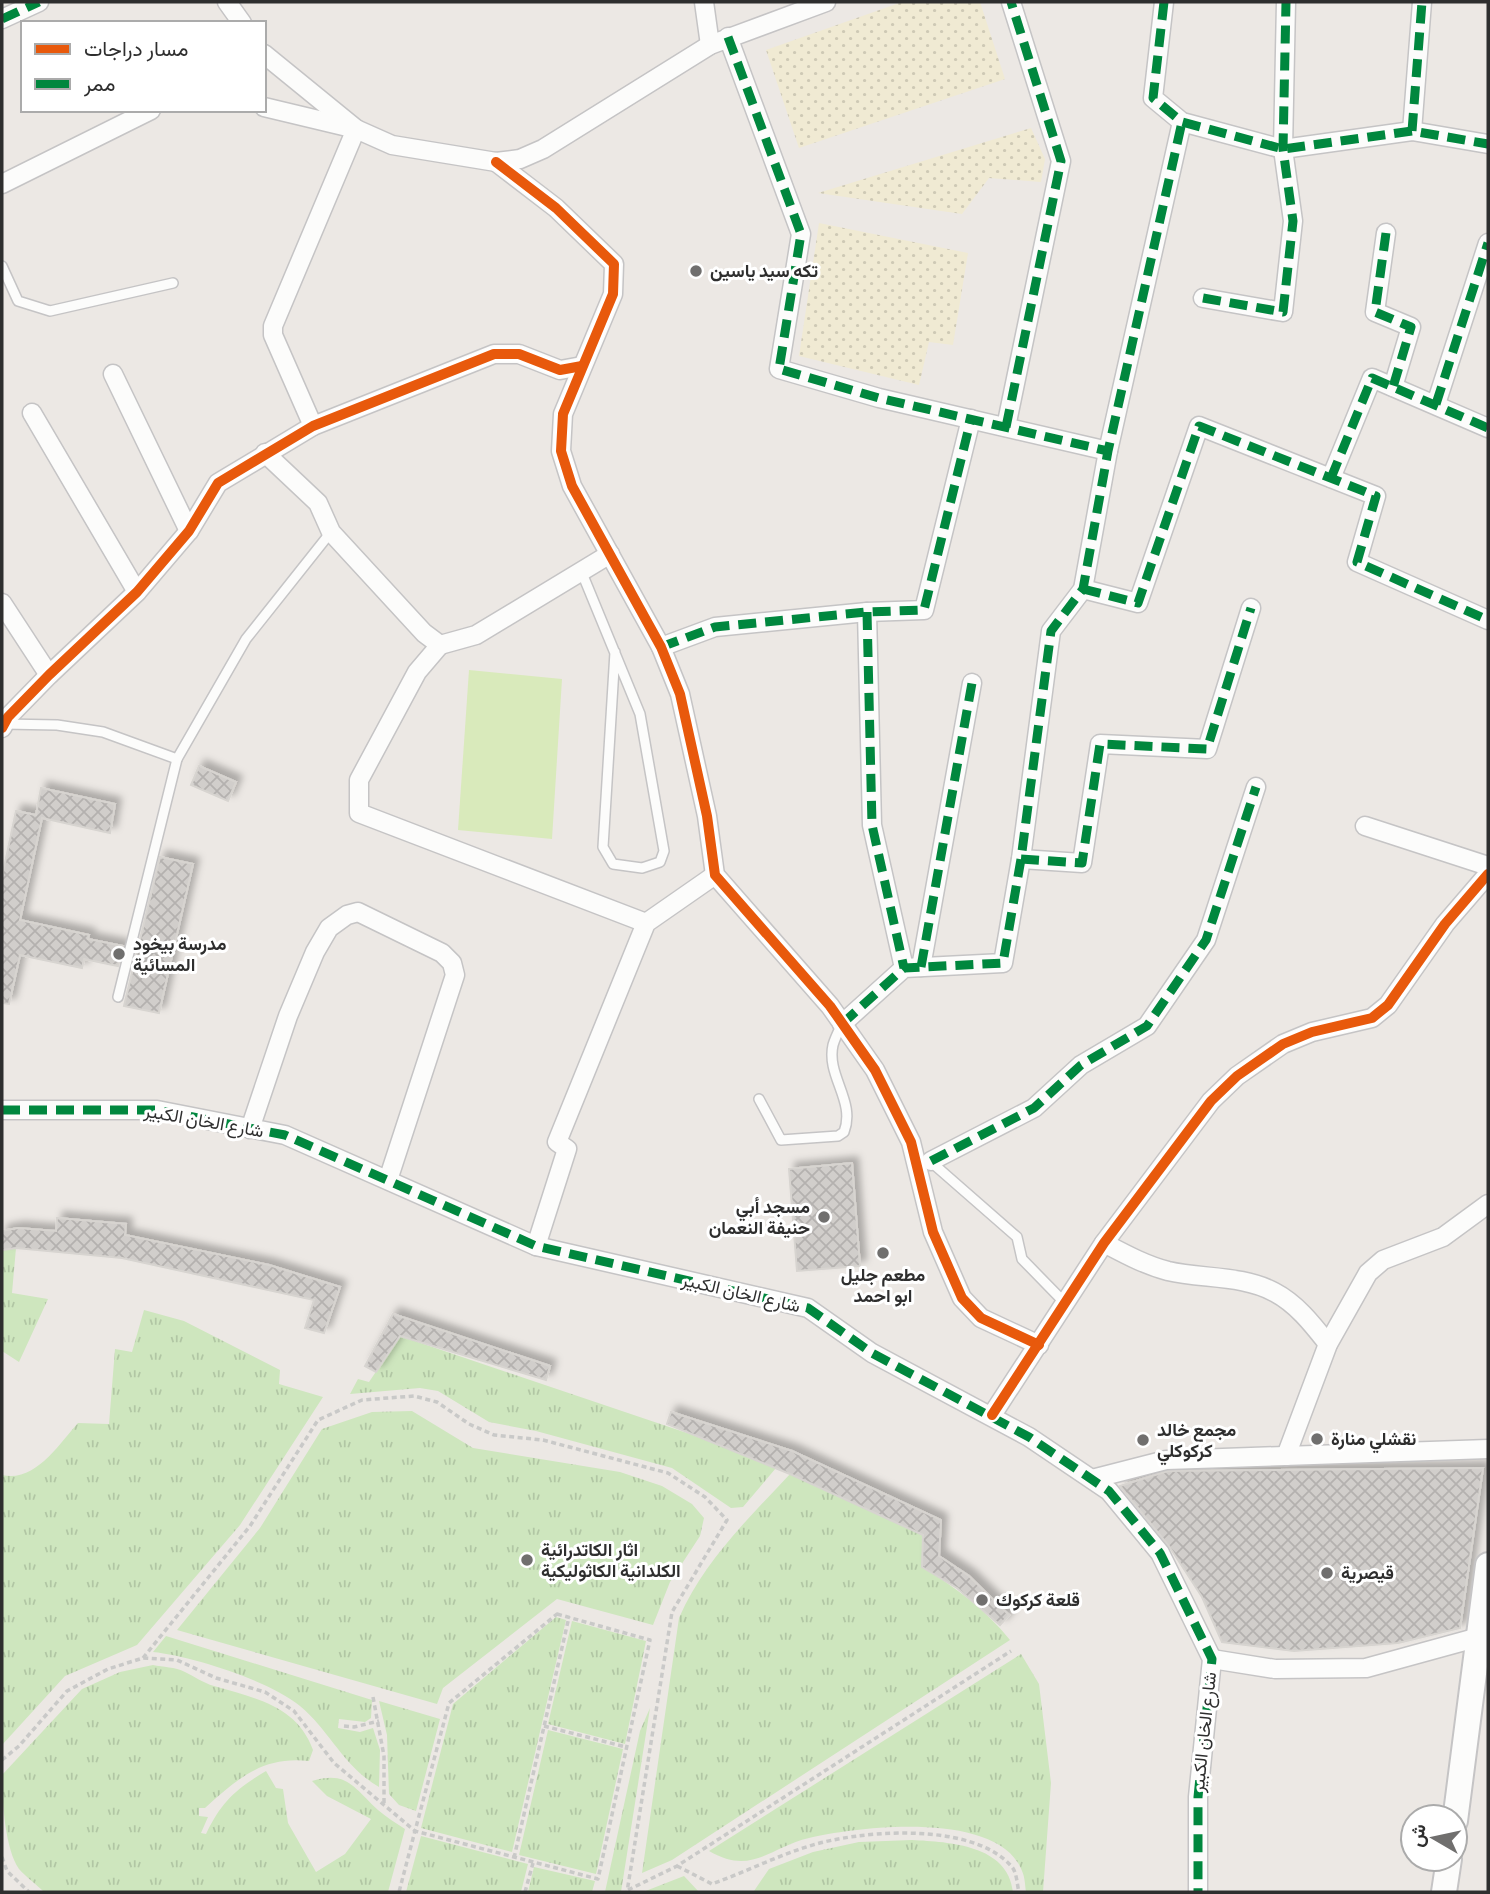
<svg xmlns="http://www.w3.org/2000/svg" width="1490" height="1894" viewBox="0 0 1490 1894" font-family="Barlow,Vazirmatn,sans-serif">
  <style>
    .grass { fill: url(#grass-tufts) }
    .sand { fill: url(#sand-dots) }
    .pitch { fill: #d9eabb }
    .building { fill: url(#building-cross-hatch); stroke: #d7d4d0; stroke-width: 2; filter: url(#shadow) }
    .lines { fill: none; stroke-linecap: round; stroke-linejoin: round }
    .lane-casing { stroke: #c5c4c5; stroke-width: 12 }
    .street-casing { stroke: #c5c4c5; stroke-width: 21 }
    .secondary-casing { stroke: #c5c4c5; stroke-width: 28 }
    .path { stroke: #c9c9c8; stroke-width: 3.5; stroke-dasharray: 5 3.5; stroke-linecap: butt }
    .lane { stroke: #fcfcfb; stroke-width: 9 }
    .street { stroke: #fcfcfb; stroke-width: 18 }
    .secondary { stroke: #fcfcfb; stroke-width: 24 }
    .quiet { stroke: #00873e; stroke-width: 9; stroke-dasharray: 18 9; stroke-linecap: butt }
    .cycleway-casing { stroke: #fff; stroke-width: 15 }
    .cycleway { stroke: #e8590c; stroke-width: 10 }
    .poi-dot { fill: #706f6e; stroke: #fff; stroke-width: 2.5 }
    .labels { text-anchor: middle; stroke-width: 6; stroke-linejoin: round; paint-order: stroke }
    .poi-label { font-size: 18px; font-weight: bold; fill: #2e2e2e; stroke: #fff; text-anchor: start }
    .street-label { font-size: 18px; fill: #2e2e2e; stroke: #fff }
  </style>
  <defs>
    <pattern id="grass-tufts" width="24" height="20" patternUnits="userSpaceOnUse" patternTransform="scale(1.75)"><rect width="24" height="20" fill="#cee6be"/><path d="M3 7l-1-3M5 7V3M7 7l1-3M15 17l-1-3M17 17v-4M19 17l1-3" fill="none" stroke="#b1c6a4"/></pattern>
    <pattern id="sand-dots" width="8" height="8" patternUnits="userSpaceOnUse" patternTransform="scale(1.75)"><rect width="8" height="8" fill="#f0ead3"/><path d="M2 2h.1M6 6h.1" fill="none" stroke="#cec9b5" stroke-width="1.8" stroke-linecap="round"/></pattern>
    <pattern id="building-cross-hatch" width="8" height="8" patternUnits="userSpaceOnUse" patternTransform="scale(1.75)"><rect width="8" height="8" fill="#d1cecb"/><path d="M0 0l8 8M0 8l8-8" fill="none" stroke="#b4b1af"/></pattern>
    <filter id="shadow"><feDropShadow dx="6" dy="-6" stdDeviation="3.5" flood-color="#0004"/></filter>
  </defs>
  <rect width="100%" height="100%" fill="#ece8e4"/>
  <g class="grass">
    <path d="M16,1248L12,1293L48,1299L19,1362L2,1351V1250Z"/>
    <path d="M144,1310L184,1321L280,1370L279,1384L323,1397L240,1525L137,1645L65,1676L2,1745V1475C35,1483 59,1444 78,1423L109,1424L115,1349L132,1352Z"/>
    <path d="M400,1336L690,1434L776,1468L743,1507L731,1508L672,1468L536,1431L489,1422L438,1391L420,1388L350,1394L358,1379L369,1382Z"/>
    <path d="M412,1411L473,1448L620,1472L662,1486L692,1504L704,1518L700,1536L670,1582L653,1625L557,1599L443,1688L437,1704L177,1630L260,1528L322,1429L372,1412Z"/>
    <path d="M790,1474L923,1535V1567C956,1588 985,1609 1010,1640L672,1860L642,1873L679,1618C704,1561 748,1519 790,1474Z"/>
    <path d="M556,1617L566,1620L512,1852L421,1828L453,1704Z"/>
    <path d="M572,1621L646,1641L625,1744L548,1724Z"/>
    <path d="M166,1636L372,1700L371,1718L365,1722L339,1719L338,1728L360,1732L373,1728L380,1750L379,1787C343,1766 330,1731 300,1706C270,1681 192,1656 153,1652Z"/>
    <path d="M1021,1654L1039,1684L1051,1783L1043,1892H1026C1025,1886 1025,1877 1022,1871C999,1810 859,1826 809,1838C770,1847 752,1876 709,1851Z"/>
    <path d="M153,1665C163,1667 175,1667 185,1672C194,1676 203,1683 214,1686C254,1698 297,1705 313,1750L309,1761C263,1756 238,1778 205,1808H199V1816L208,1817L201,1833L206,1834C222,1801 235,1790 266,1771L276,1788L283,1789L288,1823L316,1872L345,1854L371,1819L327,1796L312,1781C347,1770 354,1788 378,1810C386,1817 396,1823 405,1829L388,1892H44C36,1884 26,1877 19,1869C5,1849 2,1800 2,1775L82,1689L120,1672Z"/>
    <path d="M379,1701L440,1719L416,1811L399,1805L389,1794L387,1735Z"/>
    <path d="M650,1708L621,1892H605L640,1731Z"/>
    <path d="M548,1730L623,1749L596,1874L519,1855Z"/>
    <path d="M421,1836L528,1864L521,1892H406Z"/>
    <path d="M912,1840C950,1842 1008,1845 1013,1892L754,1891L769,1869L813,1852L859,1842Z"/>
    <path d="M534,1867L595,1881L592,1892H528Z"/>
    <path d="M684,1876L699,1892H643Z"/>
  </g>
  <g class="sand">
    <path d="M902,2H980L1005,79L799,148L766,50Z"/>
    <path d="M1031,128L1045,159L1041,182L989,178L962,214L818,193Z"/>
    <path d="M819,223L968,253L953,345L929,342L919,385L799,356Z"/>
  </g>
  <path class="pitch" d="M469,670L562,679L552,839L458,830Z"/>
  <g class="building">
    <path d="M199,766L236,782L228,801L191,785Z"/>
    <path d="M41,788L115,804L110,833L42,818L20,920L89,935L88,939L123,946L118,966L84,959L82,968L20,955L9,1004L2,1003V877L16,811L36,815Z"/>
    <path d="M160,857L193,864L159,1013L124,1006Z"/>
    <path d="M852,1163L860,1266L797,1271L789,1169Z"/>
    <path d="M57,1218L126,1224L125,1235L269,1265L340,1287L324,1333L305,1328L314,1300L122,1258L16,1248L2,1250V1231L18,1228L56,1231Z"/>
    <path d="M393,1314L550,1366L546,1380L400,1336L376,1372L365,1366Z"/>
    <path d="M671,1412L792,1451L941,1520L939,1556L969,1576L1009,1615L1000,1625L957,1588L922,1567L923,1535L790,1474L667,1424Z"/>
    <path d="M1483,1468L1460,1628L1398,1643L1294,1651L1222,1642L1202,1597L1169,1546L1120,1486L1168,1471Z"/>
  </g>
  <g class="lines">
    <g class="lane-casing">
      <g id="lane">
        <path d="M2,266L18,301L50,311L173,283"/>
        <path d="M582,573L640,714L664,851L660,862L642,868L613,864L603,847L615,652"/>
        <path d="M4,724L57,725L103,732L177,759L246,639L331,532"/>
        <path d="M118,997L177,759"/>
        <path d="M759,1099L781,1140L838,1136L844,1132C856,1101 826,1076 833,1045C835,1038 839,1030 842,1024"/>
        <path d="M930,1161L1017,1237L1022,1259L1064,1302"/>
      </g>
    </g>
    <g class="street-casing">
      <g id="street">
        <path d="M227,2L242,23"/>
        <path d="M704,2L710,45"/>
        <path d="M1164,2L1153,98L1182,122L1283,149L1412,131L1488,144"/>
        <path d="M2,19L39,2"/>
        <path d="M728,37L801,234L779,369L879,398L1108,451"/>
        <path d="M264,54L356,129L273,326V335L313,426"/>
        <path d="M264,107L356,129L392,145L496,162L520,159L543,149L710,45L826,2"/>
        <path d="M1412,131L1422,2"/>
        <path d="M496,162L556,208L614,264L613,294L563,414L561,451L572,486L661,647L680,694L707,816L715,875L830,1006L875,1070L911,1142L933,1232L962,1298L981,1318L1039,1345"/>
        <path d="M2,184L151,110"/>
        <path d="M1386,233L1375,312L1411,327L1393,387"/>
        <path d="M1203,298L1283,312L1293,221L1283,149L1286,2"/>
        <path d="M113,374L189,531"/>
        <path d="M1436,404L1488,243"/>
        <path d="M32,413L137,592"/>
        <path d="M1006,427L1061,161L1011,2"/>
        <path d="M265,453L318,503L331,532L424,633L440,645L476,635L610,554"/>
        <path d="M1331,478L1372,378L1488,428"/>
        <path d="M1083,589L1138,603L1199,426L1376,496L1357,562L1488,620"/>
        <path d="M2,603L49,675"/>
        <path d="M867,612L872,825L904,968"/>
        <path d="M440,645L417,672L359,780V813L646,923"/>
        <path d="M661,647L715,627L867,612L924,610L971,419"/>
        <path d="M2,728L8,717L49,675L137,592L189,531L218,483L313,426L494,354H519L560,370L582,366"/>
        <path d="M1365,826L1488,866"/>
        <path d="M1021,859L1082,863L1100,744L1207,749L1251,608"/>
        <path d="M921,967L972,683"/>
        <path d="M842,1024L904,968L1003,963L1021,859L1051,631L1083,589L1108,451L1182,122"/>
        <path d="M2,1110H157L285,1135L536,1246L808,1308L872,1353L1029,1437L1109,1491L1160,1553L1212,1659L1198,1797V1892"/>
        <path d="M250,1129L288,1016L315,952L329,928L347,915L358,912L442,953L452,963L455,975L388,1180"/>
        <path d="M931,1161L1034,1108L1081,1065L1147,1026L1206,940L1256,787"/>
        <path d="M1104,1243C1125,1254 1145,1265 1168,1271C1202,1279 1243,1275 1274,1292C1297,1304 1313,1325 1328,1344"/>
        <path d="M536,1246L567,1149L557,1142L646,923L715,875"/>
        <path d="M992,1415L1104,1243L1211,1101L1237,1076L1283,1044L1312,1032L1372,1018L1388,1005L1445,924L1488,874"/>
        <path d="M1286,1456L1328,1344L1368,1273L1383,1260L1443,1237L1488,1204"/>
        <path d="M1092,1479L1166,1460L1488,1449"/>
        <path d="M1212,1659L1275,1669L1366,1668L1479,1637"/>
      </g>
    </g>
    <g class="secondary-casing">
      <g id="secondary">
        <path d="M1455,1821L1488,1565"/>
        <path d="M1444,1892L1449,1859"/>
      </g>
    </g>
    <g class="path">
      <path d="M557,1614L650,1640L598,1879L415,1831L449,1703Z"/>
      <path d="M143,1658L250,1526L318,1420L362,1400L414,1396L437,1402L469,1424L494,1435L543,1440L668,1473L705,1497L727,1520L672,1612L627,1892"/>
      <path d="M373,1697L384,1756V1805"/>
      <path d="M344,1726L354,1727L379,1721"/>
      <path d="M544,1726L626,1747"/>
      <path d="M2,1760L19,1746L67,1691L108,1669L143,1658L177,1660L216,1678L265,1692L294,1711L334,1763L415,1831L399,1892"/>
      <path d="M2,1857L7,1871L29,1892"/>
      <path d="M514,1858L569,1617"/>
      <path d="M677,1866L712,1884C751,1870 792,1848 833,1840C882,1830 976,1825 1012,1867C1017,1873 1017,1885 1019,1892"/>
      <path d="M628,1890L677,1866L1011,1651"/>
      <path d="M525,1892L533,1863"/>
    </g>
    <use href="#lane" class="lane"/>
    <use href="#street" class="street"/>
    <use href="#secondary" class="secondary"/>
    <g class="quiet">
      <path d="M1164,2L1153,98L1182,122L1283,149L1412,131L1488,144"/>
      <path d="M2,19L39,2"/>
      <path d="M728,37L801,234L779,369L879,398L1108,451"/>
      <path d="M1412,131L1422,2"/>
      <path d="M1386,233L1375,312L1411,327L1393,387"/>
      <path d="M1203,298L1283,312L1293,221L1283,149L1286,2"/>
      <path d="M1436,404L1488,243"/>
      <path d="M1006,427L1061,161L1011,2"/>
      <path d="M1331,478L1372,378L1488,428"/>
      <path d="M1083,589L1138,603L1199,426L1376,496L1357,562L1488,620"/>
      <path d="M867,612L872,825L904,968"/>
      <path d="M661,647L715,627L867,612L924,610L971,419"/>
      <path d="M1021,859L1082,863L1100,744L1207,749L1251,608"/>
      <path d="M921,967L972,683"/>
      <path d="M842,1024L904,968L1003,963L1021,859L1051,631L1083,589L1108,451L1182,122"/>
      <path d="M2,1110H157L285,1135L536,1246L808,1308L872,1353L1029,1437L1109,1491L1160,1553L1212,1659L1198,1797V1892"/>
      <path d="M931,1161L1034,1108L1081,1065L1147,1026L1206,940L1256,787"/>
    </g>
    <g class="cycleway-casing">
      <g id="cycleway">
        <path d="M496,162L556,208L614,264L613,294L563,414L561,451L572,486L661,647L680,694L707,816L715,875L830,1006L875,1070L911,1142L933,1232L962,1298L981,1318L1039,1345"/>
        <path d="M2,728L8,717L49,675L137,592L189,531L218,483L313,426L494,354H519L560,370L582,366"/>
        <path d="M992,1415L1104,1243L1211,1101L1237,1076L1283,1044L1312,1032L1372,1018L1388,1005L1445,924L1488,874"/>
      </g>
    </g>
    <use href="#cycleway" class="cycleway"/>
  </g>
  <g class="poi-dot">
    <circle cx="696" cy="271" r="7"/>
    <circle cx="119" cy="954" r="7"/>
    <circle cx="824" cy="1217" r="7"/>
    <circle cx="883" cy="1253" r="7"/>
    <circle cx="1317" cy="1439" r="7"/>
    <circle cx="1143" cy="1440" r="7"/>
    <circle cx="527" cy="1560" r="7"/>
    <circle cx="1327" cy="1573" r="7"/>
    <circle cx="982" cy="1600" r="7"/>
  </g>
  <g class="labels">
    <g class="poi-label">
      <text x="710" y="277">تكه سيد ياسين</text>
      <text x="133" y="950">مدرسة بيخود<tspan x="133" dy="21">المسائية</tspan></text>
      <text x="810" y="1213" text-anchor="end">مسجد أبي<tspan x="810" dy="21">حنيفة النعمان</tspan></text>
      <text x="883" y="1281" text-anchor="middle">مطعم جليل<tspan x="883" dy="21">ابو احمد</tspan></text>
      <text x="1157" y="1436">مجمع خالد<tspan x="1157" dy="21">كركوكلي</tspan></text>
      <text x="1331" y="1445">نقشلي منارة</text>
      <text x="541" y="1556">اثار الكاتدرائية<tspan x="541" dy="21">الكلدانية الكاثوليكية</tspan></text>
      <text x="1341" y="1579">قيصرية</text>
      <text x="996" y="1606">قلعة كركوك</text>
    </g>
    <g class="street-label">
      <text transform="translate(204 1121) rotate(10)" y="6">شارع الخان الكبير</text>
      <text transform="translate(741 1293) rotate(13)" y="6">شارع الخان الكبير</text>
      <text transform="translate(1204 1732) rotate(-84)" y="6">شارع الخان الكبير</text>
    </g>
  </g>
  <rect width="1490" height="1894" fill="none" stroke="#2e2e2e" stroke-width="7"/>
  <rect x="21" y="21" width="245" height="91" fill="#ffffff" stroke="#ababab" stroke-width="2"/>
  <rect x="35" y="44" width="35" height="10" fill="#e8590c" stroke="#ababab" stroke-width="2"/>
  <text x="84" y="56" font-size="21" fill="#2e2e2e">مسار دراجات</text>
  <rect x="35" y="79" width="35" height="10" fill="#00873e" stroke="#ababab" stroke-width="2"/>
  <text x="84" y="91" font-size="21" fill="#2e2e2e">ممر</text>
  <g transform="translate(1434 1838) rotate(279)"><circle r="33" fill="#ffffff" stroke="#ababab" stroke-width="2"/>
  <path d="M0-5L12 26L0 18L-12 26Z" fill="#706f6e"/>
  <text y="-10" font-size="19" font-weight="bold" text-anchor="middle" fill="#2e2e2e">ش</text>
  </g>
</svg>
